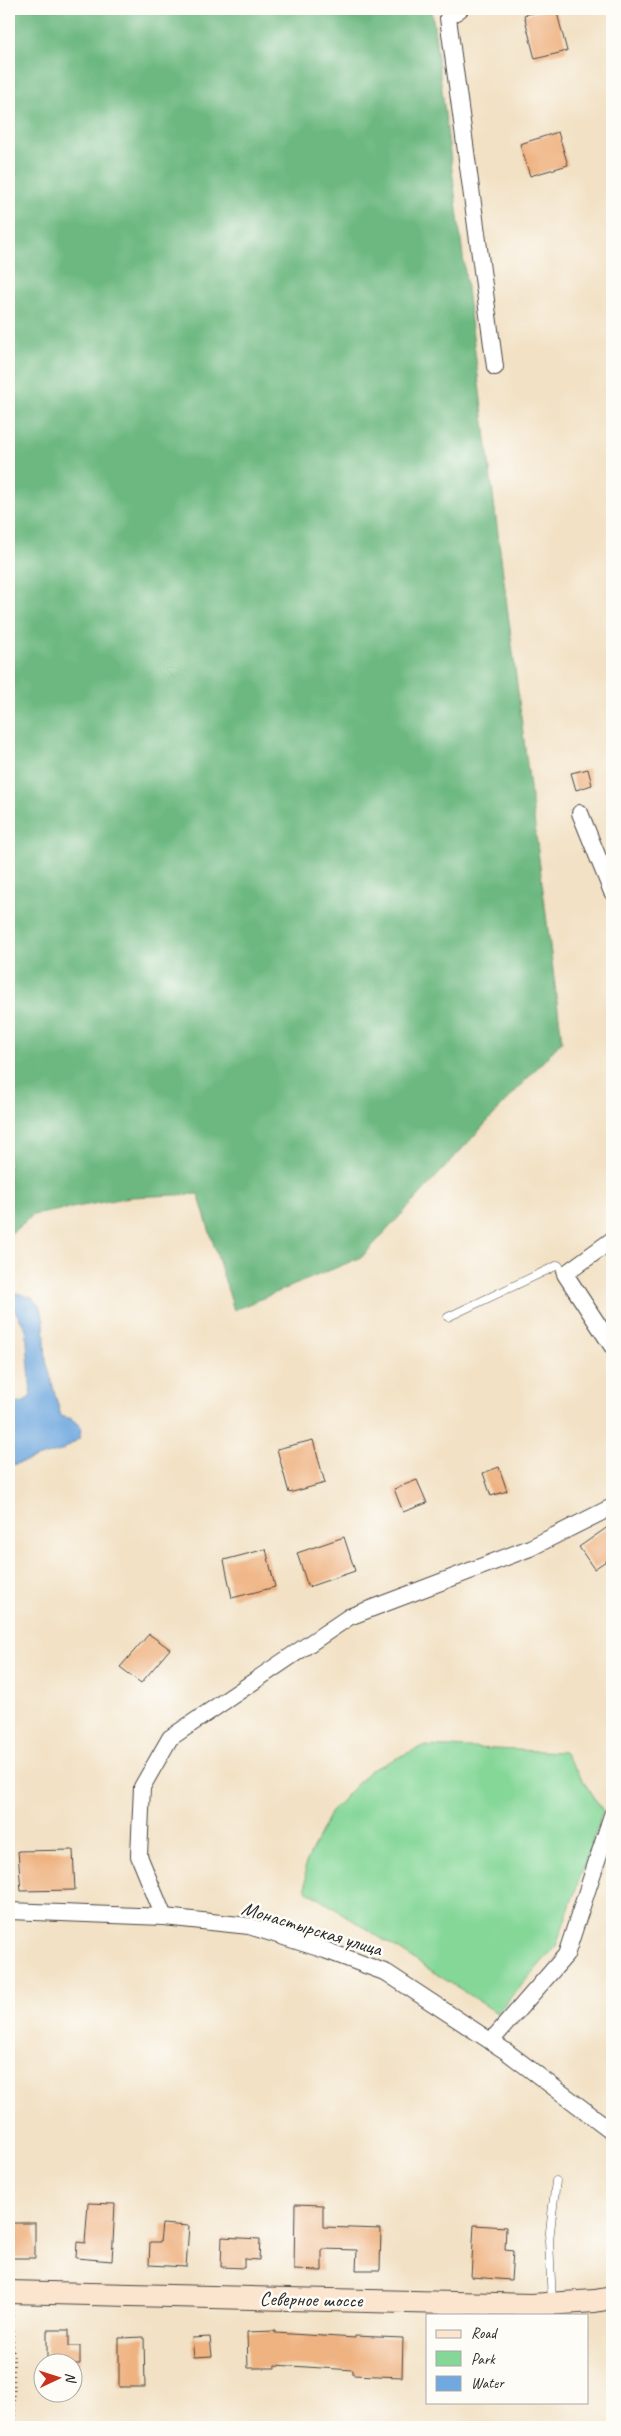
<svg xmlns="http://www.w3.org/2000/svg" width="621" height="2436" viewBox="0 0 621 2436" font-family="Caveat,sans-serif">
  <style>
    .green { fill: #85d798; stroke: #588162 }
    .forest { fill: #6cb880; stroke: #4c7256 }
    .water { fill: #70a8df; stroke: #4e6a85 }
    .building { fill: #efb281 }
    .lines { fill: none; stroke-linecap: round; stroke-linejoin: round }
    .service-casing { stroke: #494642; stroke-width: 9 }
    .minor-casing { stroke: #494642; stroke-width: 18 }
    .secondary-casing { stroke: #494642; stroke-width: 24 }
    .path { stroke: #494642; stroke-width: 3; stroke-dasharray: 1 4; stroke-linecap: butt }
    .service { stroke: #fff; stroke-width: 8 }
    .minor { stroke: #fff; stroke-width: 16 }
    .secondary { stroke: #fbe5cf; stroke-width: 22 }
    .labels { text-anchor: middle; stroke-width: 5; stroke-linejoin: round; paint-order: stroke }
    .street-label { font-size: 20px; fill: #2b2b2b; stroke: #fdfcf7 }
  </style>
  <rect width="100%" height="100%" fill="#fdfcf7"/>
  <filter id="ink" filterUnits="userSpaceOnUse"><feTurbulence type="fractalNoise" baseFrequency=".02" numOctaves="2"/><feDisplacementMap in="SourceGraphic" scale="10" xChannelSelector="R" yChannelSelector="G"/><feConvolveMatrix kernelMatrix="1 2 1 2 8 2 1 2 1" color-interpolation-filters="sRGB"/></filter>
  <filter id="wash" filterUnits="userSpaceOnUse"><feTurbulence type="fractalNoise" baseFrequency=".0096" numOctaves="4" result="noise"/><feDisplacementMap in="SourceGraphic" scale="20" xChannelSelector="R" yChannelSelector="G"/><feGaussianBlur stdDeviation="1.12" result="paint"/><feColorMatrix in="noise" values="0 0 0 0 0 0 0 0 0 0 0 0 0 0 0 0 0 1.4 0 .05"/><feComposite in="paint" operator="in"/></filter>
  <g filter="url(#wash)">
    <rect width="100%" height="100%" fill="#f2e1c4"/>
    <path class="green" d="M423,1746L564,1752L603,1811L556,1946L497,2013L306,1890L305,1865L330,1813L369,1771Z"/>
    <path class="forest" d="M9,9H436L432,11L562,1041L362,1257L234,1310L198,1194L131,1197L33,1215L9,1235Z"/>
    <path class="water" d="M9,1291L31,1297L41,1308L44,1321L46,1361L61,1416L72,1419L81,1427L80,1438L61,1451L9,1466V1405L24,1402L31,1395L26,1329L15,1311L9,1309Z"/>
    <g id="blocks">
      <g class="building">
        <path d="M549,9H556L567,51L535,59L524,15Z"/>
        <path d="M558,132L568,165L530,176L520,144Z"/>
        <path d="M588,769L592,785L576,790L571,773Z"/>
        <path d="M313,1440L325,1483L289,1493L277,1449Z"/>
        <path d="M499,1467L507,1491L491,1496L483,1473Z"/>
        <path d="M417,1480L427,1503L403,1512L394,1489Z"/>
        <path d="M612,1524V1557L594,1569L579,1547Z"/>
        <path d="M344,1537L355,1571L308,1587L297,1553Z"/>
        <path d="M266,1549L275,1587L232,1598L224,1560Z"/>
        <path d="M149,1634L170,1649L141,1683L120,1667Z"/>
        <path d="M73,1850L75,1890L21,1891L18,1851Z"/>
        <path d="M88,2203L115,2204L112,2261L76,2258L77,2242L85,2243Z"/>
        <path d="M295,2204L323,2205V2227L381,2229L380,2270H356L357,2250L322,2249V2271L294,2270Z"/>
        <rect x="9" y="2223" width="26" height="35"/>
        <path d="M162,2224L189,2226L186,2267L149,2265L150,2242H160Z"/>
        <path d="M474,2225L506,2227L505,2250L513,2251L511,2280L471,2277Z"/>
        <path d="M222,2237L260,2239L259,2260L244,2259V2268L221,2267Z"/>
        <path d="M47,2330H69V2346H80V2364H47Z"/>
        <path d="M275,2331V2333L355,2338V2336L403,2338L402,2377L353,2375V2370L275,2365V2368H248L247,2332Z"/>
        <path d="M144,2337L145,2387H119V2338Z"/>
        <path d="M210,2337L212,2356L194,2357L192,2338Z"/>
      </g>
    </g>
  </g>
  <g filter="url(#ink)">
    <use href="#blocks" fill-opacity="0" stroke="#494642" stroke-width="1"/>
    <g class="lines">
      <g class="service-casing">
        <g id="service">
          <path d="M448,1317L558,1265L565,1274"/>
          <path d="M552,2302L549,2240L556,2181"/>
        </g>
      </g>
      <g class="minor-casing">
        <g id="minor">
          <path d="M460,9L448,18L495,367"/>
          <path d="M580,813L612,892"/>
          <path d="M612,1240L565,1274L612,1346"/>
          <path d="M9,1911L164,1917L249,1926L325,1950L387,1973L507,2052L612,2131"/>
          <path d="M164,1917L139,1856L142,1787L170,1738L349,1617L530,1548L612,1507"/>
          <path d="M491,2041L566,1955L612,1815"/>
        </g>
      </g>
      <g class="secondary-casing">
        <path id="secondary" d="M9,2292L531,2305L595,2301L612,2298"/>
      </g>
      <path class="path" d="M12,2310L15,2427"/>
      <use href="#service" class="service"/>
      <use href="#minor" class="minor"/>
      <use href="#secondary" class="secondary"/>
    </g>
  </g>
  <g class="labels">
    <g class="street-label">
      <text transform="translate(312 1928) rotate(17)" y="7">Монастырская улица</text>
      <text transform="translate(311 2299) rotate(1)" y="7">Северное шоссе</text>
    </g>
  </g>
  <rect width="621" height="2436" fill="none" stroke="#fdfcf7" stroke-width="30"/>
  <rect x="426" y="2314" width="162" height="90" fill="#fdfcf7" stroke="#a9a8a5"/>
  <rect x="436" y="2330" width="25" height="8" fill="#fbe5cf" stroke="#a9a8a5"/>
  <text x="471" y="2338" font-size="15" fill="#2b2b2b">Road</text>
  <rect x="436" y="2351" width="25" height="15" fill="#85d798" stroke="#a9a8a5"/>
  <text x="471" y="2364" font-size="15" fill="#2b2b2b">Park</text>
  <rect x="436" y="2376" width="25" height="15" fill="#70a8df" stroke="#a9a8a5"/>
  <text x="471" y="2388" font-size="15" fill="#2b2b2b">Water</text>
  <g transform="translate(58 2378) rotate(86)"><circle r="24" fill="#fdfcf7" stroke="#a9a8a5"/>
  <path d="M0-4L9 19L0 12L-9 19Z" fill="#c8321e"/>
  <text y="-8" font-size="14" font-weight="bold" text-anchor="middle" fill="#2b2b2b">N</text>
  </g>
</svg>
